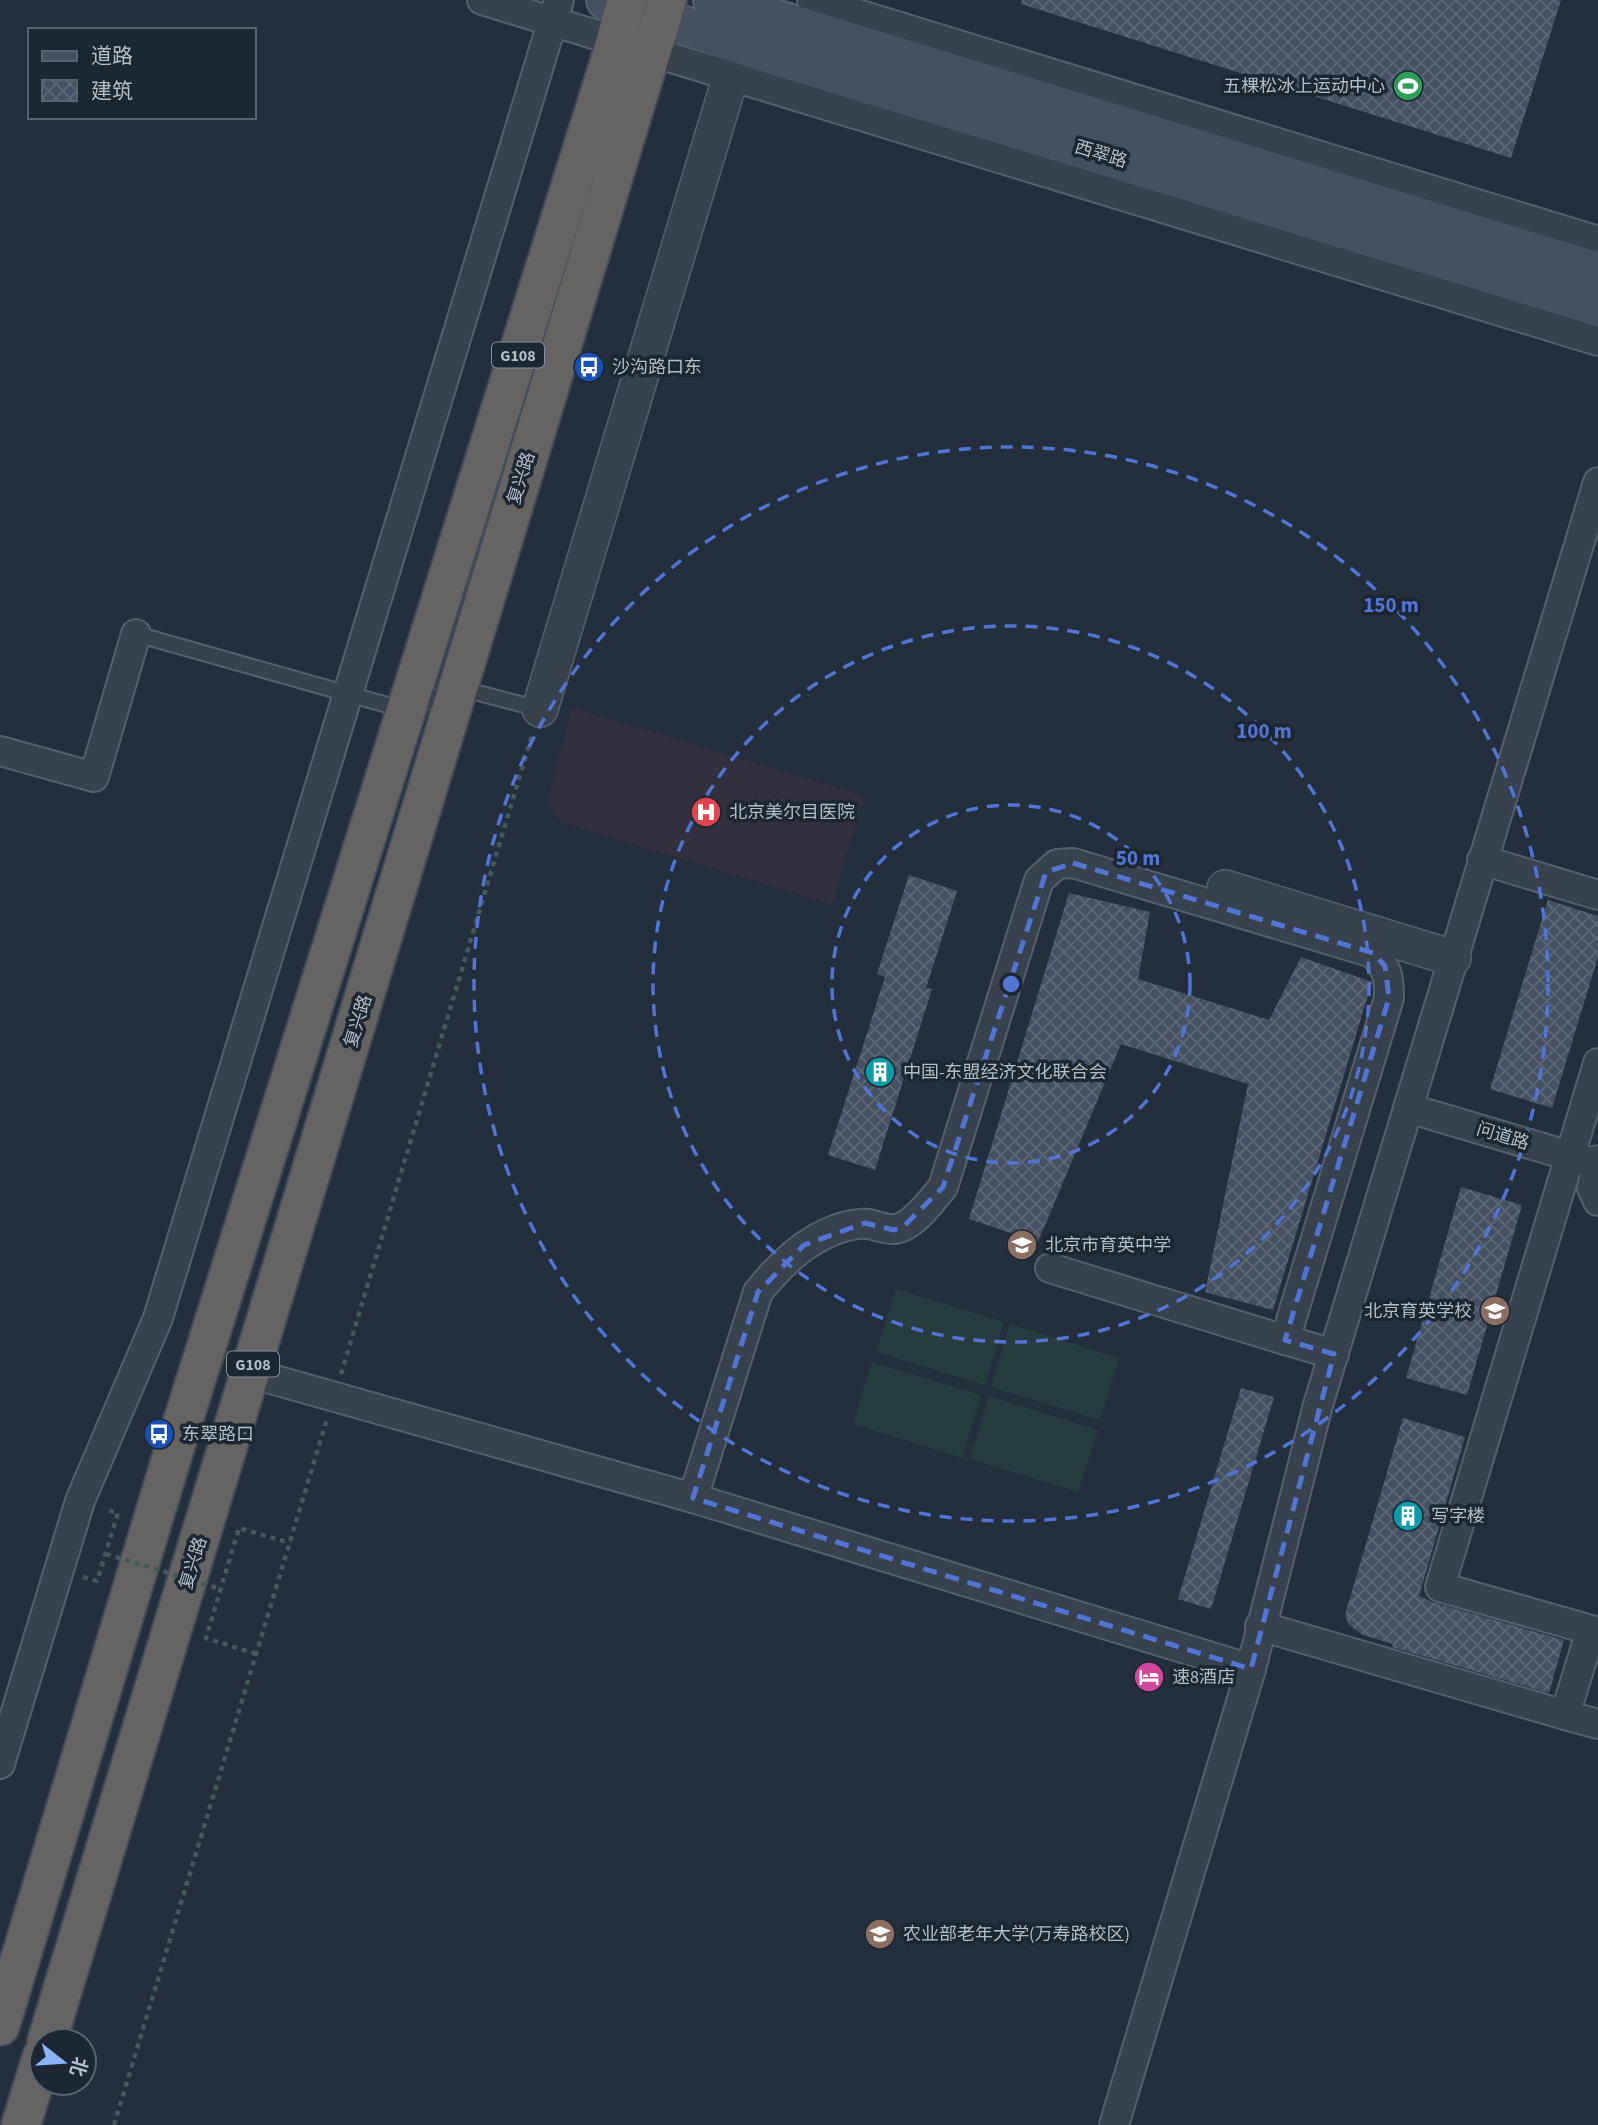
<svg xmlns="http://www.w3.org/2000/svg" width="1598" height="2125" viewBox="0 0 1598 2125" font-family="'Source Sans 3','Noto Sans SC',sans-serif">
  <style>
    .medical { fill: #32303f }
    .pitch { fill: #263c3f }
    .building { fill: url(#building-cross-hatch) }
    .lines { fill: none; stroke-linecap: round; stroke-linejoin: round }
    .service-casing { stroke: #565f6c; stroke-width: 18 }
    .minor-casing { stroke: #565f6c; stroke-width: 32 }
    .tertiary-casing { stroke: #565f6c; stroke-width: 38 }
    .secondary-casing { stroke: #565f6c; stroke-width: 42 }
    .trunk-casing { stroke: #434c59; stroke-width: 42 }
    .path { stroke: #44595c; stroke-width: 4.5; stroke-dasharray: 5 5; stroke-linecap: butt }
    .service { stroke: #38414e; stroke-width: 14 }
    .minor { stroke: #38414e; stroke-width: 28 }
    .tertiary { stroke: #38414e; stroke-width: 35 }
    .secondary { stroke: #465061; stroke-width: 38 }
    .trunk { stroke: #656462; stroke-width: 38 }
    .path-bridge { stroke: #44595c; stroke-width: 4.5; stroke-dasharray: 5 5; stroke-linecap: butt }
    .marked { fill: none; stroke: #5274d3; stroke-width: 5; stroke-dasharray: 14 9; stroke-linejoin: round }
    .ring { fill: none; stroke: #5274d3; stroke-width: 3.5; stroke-dasharray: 12 9 }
    .labels { text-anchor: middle; stroke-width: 7; stroke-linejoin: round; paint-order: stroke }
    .shield { fill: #1d2633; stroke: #878f9c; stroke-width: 2 }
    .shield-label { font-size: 16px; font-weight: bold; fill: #b4bcc9 }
    .poi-label { font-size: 18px; fill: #b4bcc9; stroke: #1d2633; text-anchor: start }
    .street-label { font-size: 18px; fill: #b4bcc9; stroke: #1d2633 }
    .centre { fill: #5274d3; stroke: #1d2633; stroke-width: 3.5 }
    .ring-label { font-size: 21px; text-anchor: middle; font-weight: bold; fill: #5274d3; stroke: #1d2633; stroke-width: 7; stroke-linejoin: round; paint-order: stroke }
  </style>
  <defs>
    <pattern id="building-cross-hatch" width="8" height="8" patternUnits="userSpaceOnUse" patternTransform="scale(1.75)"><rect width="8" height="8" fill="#455162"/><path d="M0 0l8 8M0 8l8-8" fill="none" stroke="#5d6877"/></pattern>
  </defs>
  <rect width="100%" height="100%" fill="#242f3e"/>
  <path class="medical" d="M572,708L864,796L832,904L561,822L547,802Z"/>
  <g class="pitch">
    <path d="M896,1289L1004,1322L985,1385L876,1352Z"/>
    <path d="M1010,1324L1119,1358L1100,1420L991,1387Z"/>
    <path d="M872,1362L981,1395L962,1458L853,1424Z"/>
    <path d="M989,1396L1098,1430L1078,1492L970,1459Z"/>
  </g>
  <g class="building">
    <path d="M1022,0H1561L1511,158L1021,4Z"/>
    <path d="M909,875L957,891L926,988L932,989L875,1170L828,1155L885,977L877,974Z"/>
    <path d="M1069,893L1150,912L1138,979L1269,1020L1301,957L1372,982L1273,1310L1205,1292L1248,1084L1121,1044L1038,1242L969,1219Z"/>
    <path d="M1548,900L1598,916V957L1552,1108L1490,1089Z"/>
    <path d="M1461,1187L1522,1205L1467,1395L1406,1378Z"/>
    <path d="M1241,1388L1274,1397L1211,1609L1178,1599Z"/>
    <path d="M1403,1418L1465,1437L1419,1596L1435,1603L1564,1640L1549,1693L1392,1647L1393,1644L1363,1635L1349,1625L1345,1615Z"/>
  </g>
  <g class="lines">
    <g class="service-casing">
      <path id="service" d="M136,634L405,710L459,688L540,709"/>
    </g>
    <g class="minor-casing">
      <g id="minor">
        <path d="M482,0L1598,341"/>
        <path d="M812,0L1598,241"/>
        <path d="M0,751L94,777L136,634"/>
        <path d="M1482,860L1598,895"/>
        <path d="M1598,1063L1440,1587L1591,1630L1565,1715L1598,1724"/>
        <path d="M1408,1108L1597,1164"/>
        <path d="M1598,1160L1592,1188L1598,1201"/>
        <path d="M1050,1268L1285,1340"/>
        <path d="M250,1373L693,1498L1251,1669"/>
        <path d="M693,1498L758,1292C780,1265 804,1241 837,1229C846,1226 860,1223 869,1224C877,1226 887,1230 895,1229C913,1227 932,1200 943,1187L1039,880L1057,864L1073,863L1373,953C1388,970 1389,976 1389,998L1285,1340L1334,1354"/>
        <path d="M1260,1626L1565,1715"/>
        <path d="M0,1764L80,1501L158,1318L559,0"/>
        <path d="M1114,2125L1251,1669L1318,1405L1598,482"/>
      </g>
    </g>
    <g class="tertiary-casing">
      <g id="tertiary">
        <path d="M540,709L748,19"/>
        <path d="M1225,888L1453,958"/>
      </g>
    </g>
    <g class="secondary-casing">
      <g id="secondary">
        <path d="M606,0L776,56L1598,306"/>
        <path d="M713,0L1598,272"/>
      </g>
    </g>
    <g class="trunk-casing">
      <g id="trunk">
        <path d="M0,2026L177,1440L610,61L627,0"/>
        <path d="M47,2041L667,0"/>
        <path d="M21,2125L42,2057"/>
      </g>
    </g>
    <g class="path">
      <path d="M341,1374L532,735"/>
      <path d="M83,1577L97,1581L118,1513L104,1509"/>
      <path d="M256,1654L206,1638L239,1528L290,1543"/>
      <path d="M114,2125L327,1419"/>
    </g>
    <use href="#service" class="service"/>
    <use href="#minor" class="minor"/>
    <use href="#tertiary" class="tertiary"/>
    <use href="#secondary" class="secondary"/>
    <use href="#trunk" class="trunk"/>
    <path class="path-bridge" d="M106,1554L221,1589"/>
  </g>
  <path class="marked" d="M1073,863L1373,953L1385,966L1389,998L1285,1340L1334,1354L1251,1669L693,1498L758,1292L804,1245L865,1223L894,1230L904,1226L943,1187L1046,872Z"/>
  <g class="ring">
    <circle cx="1011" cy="984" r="179"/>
    <circle cx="1011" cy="984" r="358"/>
    <circle cx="1011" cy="984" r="537"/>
  </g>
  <defs>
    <g id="stadium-disc" transform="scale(1.575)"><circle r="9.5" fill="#2e9e5b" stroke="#1d2633"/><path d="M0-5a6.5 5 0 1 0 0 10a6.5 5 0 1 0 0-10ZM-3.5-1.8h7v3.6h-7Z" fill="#fff"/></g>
    <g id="bus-disc" transform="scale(1.575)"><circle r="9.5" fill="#1a4fb4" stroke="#1d2633"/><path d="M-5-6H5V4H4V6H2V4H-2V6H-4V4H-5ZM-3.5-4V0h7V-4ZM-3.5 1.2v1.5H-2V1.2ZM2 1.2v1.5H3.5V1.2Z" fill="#fff"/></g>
    <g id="hospital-disc" transform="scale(1.575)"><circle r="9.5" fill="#e0444e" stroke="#1d2633"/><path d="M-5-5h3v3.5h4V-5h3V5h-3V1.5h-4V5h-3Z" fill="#fff"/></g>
    <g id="building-disc" transform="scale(1.575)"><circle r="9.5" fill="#0f9aa8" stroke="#1d2633"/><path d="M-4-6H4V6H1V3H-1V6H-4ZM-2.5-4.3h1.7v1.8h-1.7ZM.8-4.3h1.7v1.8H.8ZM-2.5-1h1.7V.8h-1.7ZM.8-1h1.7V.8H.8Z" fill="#fff"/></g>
    <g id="school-disc" transform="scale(1.575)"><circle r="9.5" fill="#8d6e63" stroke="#1d2633"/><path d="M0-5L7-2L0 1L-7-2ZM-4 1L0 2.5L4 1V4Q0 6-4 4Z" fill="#fff"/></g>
    <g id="hotel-disc" transform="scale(1.575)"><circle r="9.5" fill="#d1479c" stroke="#1d2633"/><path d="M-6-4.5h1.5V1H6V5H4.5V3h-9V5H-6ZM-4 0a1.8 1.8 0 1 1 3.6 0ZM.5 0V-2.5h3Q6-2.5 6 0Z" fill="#fff"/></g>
    <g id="university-disc" transform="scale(1.575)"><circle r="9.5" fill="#8d6e63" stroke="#1d2633"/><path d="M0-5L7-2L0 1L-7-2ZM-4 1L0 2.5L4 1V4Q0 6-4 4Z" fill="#fff"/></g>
  </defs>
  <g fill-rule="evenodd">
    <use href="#stadium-disc" x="1408" y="86"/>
    <use href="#bus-disc" x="589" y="367"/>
    <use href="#hospital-disc" x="706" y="812"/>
    <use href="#building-disc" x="880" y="1072"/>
    <use href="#school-disc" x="1022" y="1245"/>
    <use href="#school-disc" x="1495" y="1311"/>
    <use href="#bus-disc" x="159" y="1434"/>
    <use href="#building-disc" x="1408" y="1516"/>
    <use href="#hotel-disc" x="1149" y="1677"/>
    <use href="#university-disc" x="880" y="1934"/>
  </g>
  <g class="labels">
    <g class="shield">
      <rect x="492" y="342.5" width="52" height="25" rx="5"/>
      <rect x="227" y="1351.5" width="52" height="25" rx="5"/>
    </g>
    <g class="shield-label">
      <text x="518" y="361">G108</text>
      <text x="253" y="1370">G108</text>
    </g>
    <g class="poi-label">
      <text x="1385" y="92" text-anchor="end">五棵松冰上运动中心</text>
      <text x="612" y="373">沙沟路口东</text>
      <text x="729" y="818">北京美尔目医院</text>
      <text x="903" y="1078">中国-东盟经济文化联合会</text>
      <text x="1045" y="1251">北京市育英中学</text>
      <text x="1472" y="1317" text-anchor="end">北京育英学校</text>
      <text x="182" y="1440">东翠路口</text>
      <text x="1431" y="1522">写字楼</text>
      <text x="1172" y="1683">速8酒店</text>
      <text x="903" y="1940">农业部老年大学(万寿路校区)</text>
    </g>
    <g class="street-label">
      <text transform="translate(1101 154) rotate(17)" y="6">西翠路</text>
      <text transform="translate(521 478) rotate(-73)" y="6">复兴路</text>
      <text transform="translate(358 1021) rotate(-73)" y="6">复兴路</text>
      <text transform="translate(1503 1136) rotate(17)" y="6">问道路</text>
      <text transform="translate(193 1563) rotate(-73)" y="6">复兴路</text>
    </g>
  </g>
  <circle cx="1011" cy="984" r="10" class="centre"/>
  <g class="ring-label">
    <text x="1391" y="612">150 m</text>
    <text x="1264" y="738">100 m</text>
    <text x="1138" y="865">50 m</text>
  </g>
  <rect x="28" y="28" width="228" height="91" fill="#1d2633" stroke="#59626f" stroke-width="2"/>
  <rect x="42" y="51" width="35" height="10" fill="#465061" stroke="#59626f" stroke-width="2"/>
  <text x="91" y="63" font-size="21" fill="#b4bcc9">道路</text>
  <rect x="42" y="80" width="35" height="21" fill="url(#building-cross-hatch)" stroke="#59626f" stroke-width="2"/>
  <text x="91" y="98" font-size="21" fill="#b4bcc9">建筑</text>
  <g transform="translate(63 2062) rotate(107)"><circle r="33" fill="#1d2633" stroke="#59626f" stroke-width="2"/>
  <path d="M0-5L12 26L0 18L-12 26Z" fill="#8ab4f8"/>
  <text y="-10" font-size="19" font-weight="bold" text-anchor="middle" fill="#b4bcc9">北</text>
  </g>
</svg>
